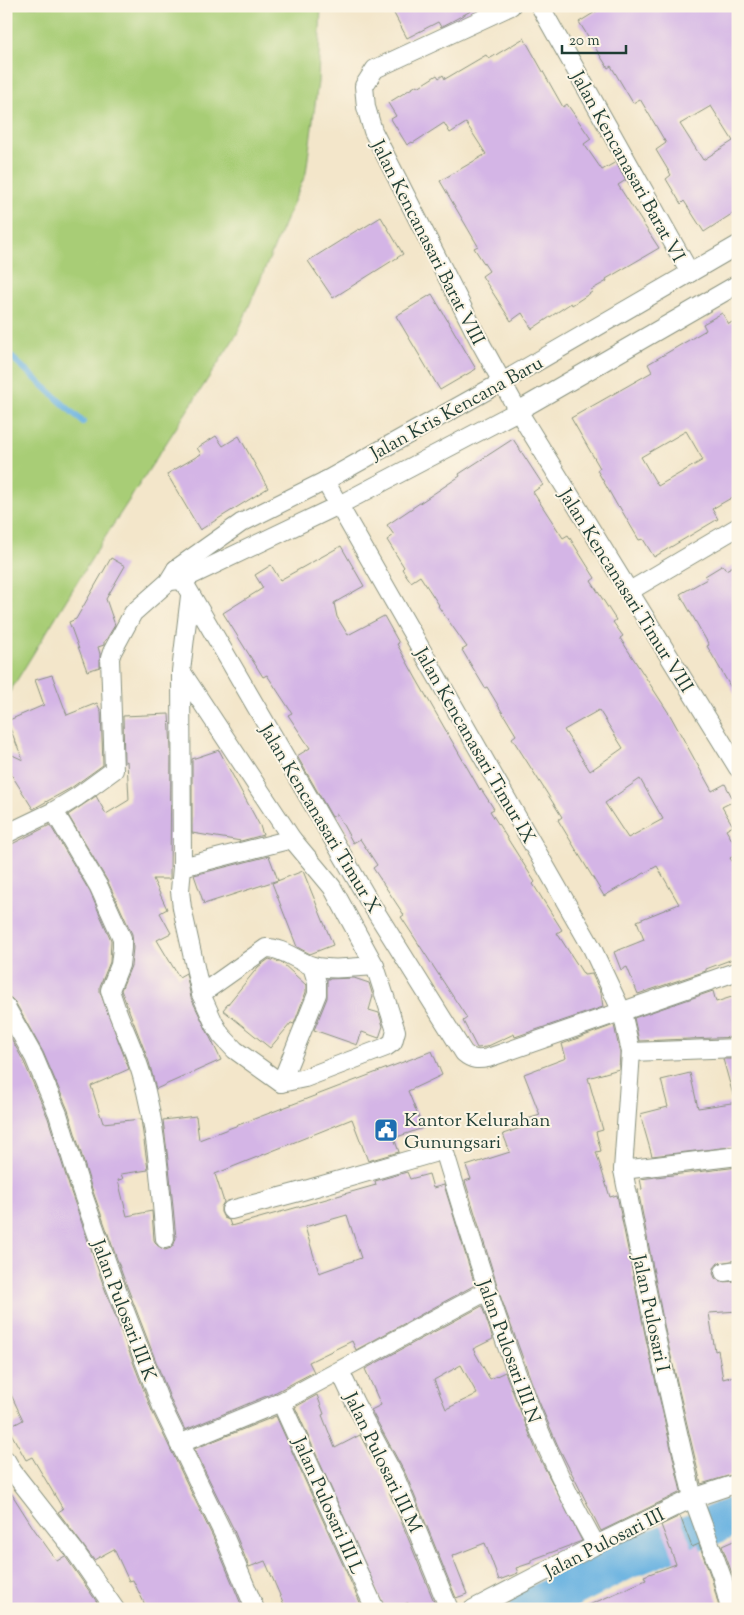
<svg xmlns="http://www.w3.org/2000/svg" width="744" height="1615" viewBox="0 0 744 1615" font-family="'Sorts Mill Goudy',serif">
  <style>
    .green { fill: #a8cd76; stroke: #648555 }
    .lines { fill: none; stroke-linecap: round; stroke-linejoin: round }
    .stream { stroke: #69b2e1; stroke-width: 6 }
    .river { stroke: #69b2e1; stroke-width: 39 }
    .building { fill: #d4b5e6; fill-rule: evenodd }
    .street-casing { stroke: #89927f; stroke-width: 20 }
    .street { stroke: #fff; stroke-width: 18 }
    .labels { text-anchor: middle; stroke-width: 4; stroke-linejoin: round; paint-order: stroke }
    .street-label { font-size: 19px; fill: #1f3d34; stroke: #fcf5e5 }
    .poi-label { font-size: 19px; fill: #1f3d34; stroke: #fcf5e5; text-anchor: start }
  </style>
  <rect width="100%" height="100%" fill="#fcf5e5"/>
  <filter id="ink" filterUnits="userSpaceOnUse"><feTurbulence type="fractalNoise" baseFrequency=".02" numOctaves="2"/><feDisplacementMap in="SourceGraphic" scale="10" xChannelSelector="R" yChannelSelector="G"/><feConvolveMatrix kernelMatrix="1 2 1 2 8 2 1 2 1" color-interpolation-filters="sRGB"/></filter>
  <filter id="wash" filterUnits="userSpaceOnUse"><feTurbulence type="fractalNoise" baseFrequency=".0096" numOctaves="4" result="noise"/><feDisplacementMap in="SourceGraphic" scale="20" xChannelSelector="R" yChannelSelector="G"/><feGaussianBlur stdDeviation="1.12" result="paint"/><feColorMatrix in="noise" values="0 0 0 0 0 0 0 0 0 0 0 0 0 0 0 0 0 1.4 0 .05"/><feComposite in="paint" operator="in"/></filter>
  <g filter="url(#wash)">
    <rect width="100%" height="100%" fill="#f3e6ca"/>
    <path class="green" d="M6,6H321L318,82L306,173L237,334L100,545L6,698Z"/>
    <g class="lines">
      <path class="stream" d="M6,352L83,422"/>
      <path class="river" d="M529,1609L626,1560L738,1515"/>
    </g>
    <g id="blocks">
      <g class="building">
        <path d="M390,6H480L441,27L438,22L407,38Z"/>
        <path d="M605,6H738V210L704,232L684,201L681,204L666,179L671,175L656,150L666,143L640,99L633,103L611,66L608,68L579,22ZM711,106L733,141L703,160L680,124Z"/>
        <path d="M524,38L563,107L567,104L591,139L584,144L602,170L616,162L626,180L618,185L659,248L606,279L607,281L591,290L592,292L572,305L571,303L532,329L522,313L511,321L482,276L489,271L474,248L478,246L440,181L486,154L466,123L450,133L444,123L413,143L412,142L407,145L391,119L396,116L388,103L417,85L418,87L437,75L439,78L443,75L445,79L486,55L489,59Z"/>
        <path d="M381,217L403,254L333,298L308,261L359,229L360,230Z"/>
        <path d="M432,294L476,369L440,390L396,316Z"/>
        <path d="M722,313L729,324L738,318V494L712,509L718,519L654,557L643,539L639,540L619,506L618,507L597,470L600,468L571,418L652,372L648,364L706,330L703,324ZM686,431L703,460L658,486L641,457Z"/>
        <path d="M216,436L223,446L239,436L268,488L200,530L167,474L201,454L197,448Z"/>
        <path d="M513,439L543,485L533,492L563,538L568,535L595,578L591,581L616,620L613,622L623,636L620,638L670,715L712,791L725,784L734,801L722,807L733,826L726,830L738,850V854L730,858L738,870V957L706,969V971L638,994L627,967L621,970L614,952L644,940L637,921L679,904L657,866L604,896L558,820L562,817L512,738L516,735L487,687L485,688L462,650L467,647L438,606L439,605L420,576L411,582L402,569L404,567L387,540L394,535L387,525L460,476L459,474ZM599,710L623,748L590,771L564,730ZM640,779L663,819L628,838L605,803Z"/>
        <path d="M341,546L364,586L334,603L337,617L348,635L384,616L399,643L397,644L417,680L480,790L481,789L494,809L490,811L535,882L533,884L562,930L557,933L584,975L592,974L601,993L603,1007L515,1037L514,1034L486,1047L477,1048L463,1021L467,1018L401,917L404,915L373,868L377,865L360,839L353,843L337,814L332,817L297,756L310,748L288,715L292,713L267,675L263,677L223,613L263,588L255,575L271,565L280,580Z"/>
        <path d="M111,558L125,566L106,599L115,625L106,640L104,641V645L98,647L100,654V667L87,671L69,622L76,619Z"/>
        <path d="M738,563V700L707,646L709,645L680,594L707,579L705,576L723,565L726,570Z"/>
        <path d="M52,675L67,715L97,703L101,712L103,765L71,788L33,809L6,766V752L23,760L7,721L44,705L35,680Z"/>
        <path d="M169,714L171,749L170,879H153L167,909L160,913L171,933L157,940L179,977L186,973L191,998L221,1060L156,1089L149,1062L121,990L131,966L133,948L132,934L108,882L68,815L96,796L106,814L129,800L127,761L124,763L123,716Z"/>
        <path d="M219,750L260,826L263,835L241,841L192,833V759Z"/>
        <path d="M50,825L90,892L111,940L110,962L100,986V992L129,1069L91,1086L103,1123L141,1119L148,1170L121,1174L123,1179L118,1180L127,1216L152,1211L154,1240L157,1245L165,1250L171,1248L174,1244L176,1238L170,1176L163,1120L196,1116L199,1140L432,1051L442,1075L408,1091L423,1128L394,1138L399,1152L368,1161L352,1119L215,1174L224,1202L221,1207V1212L224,1218L229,1220L231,1226L376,1185L375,1181L407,1172L410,1179L429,1174L433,1188L444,1185L475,1285L356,1350L352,1341L309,1362L314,1372L276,1392L185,1430L172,1403L123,1276L91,1186L68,1110L43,1052L15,1002L11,998L6,996V847ZM347,1215L361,1258L319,1273L305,1227Z"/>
        <path d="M269,856L278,880L204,904L194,875Z"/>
        <path d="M303,871L333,945L310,954L297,947L272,883Z"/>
        <path d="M269,959L282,963L306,985V992L294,1024L291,1023L270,1048L223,1010L258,967Z"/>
        <path d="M354,978L369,983L373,996L369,1010L379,1013L383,1026L379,1038L362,1032L357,1045L314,1030L327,998V979Z"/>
        <path d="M713,991L716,1002L738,995V1037L639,1041L634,1018Z"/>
        <path d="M614,1025L620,1053L619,1069L588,1078L603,1130L596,1132L601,1151L596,1152L610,1197L617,1195L646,1339L681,1492L601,1531L558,1446L537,1397L501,1298L465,1181L471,1179L466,1166L510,1152L503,1134L523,1127L521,1121L540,1115L524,1074L566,1058L562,1044Z"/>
        <path d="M6,1029L24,1062L48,1118L71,1192L103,1284L152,1411L213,1537L243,1609H147L133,1580L129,1581L114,1549L94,1560L58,1512L63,1509L32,1457L26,1460L8,1428L23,1420L6,1384Z"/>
        <path d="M723,1059H738V1094L733,1095Z"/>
        <path d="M690,1073L698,1108L738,1102V1146L652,1156L640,1114L668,1107L661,1080Z"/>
        <path d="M738,1167V1260L718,1263L714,1268L713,1273L715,1278L721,1282L738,1281V1311L709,1313L715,1351L718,1350L723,1379L738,1375V1473L701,1484L666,1335L638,1190L642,1189L640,1179Z"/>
        <path d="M482,1306L493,1339L473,1349L490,1379L505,1372L538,1455L582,1541L531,1560V1563L516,1568L518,1573L499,1580L485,1543L452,1556L467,1594L456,1598L406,1475L371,1410L381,1405L365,1369ZM461,1365L477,1394L446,1409L434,1380Z"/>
        <path d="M317,1395L324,1414L322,1415L335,1448L360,1435L386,1484L437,1609H410L408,1603L393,1609H385L295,1407Z"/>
        <path d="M276,1416L363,1609H286L265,1561L249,1567L233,1528L194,1449Z"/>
        <path d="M6,1485L34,1529L57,1561L65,1556L99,1605L94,1609H6Z"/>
        <path d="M680,1516L692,1547L699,1544L712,1580L719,1607L714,1609H580L646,1580L644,1576L676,1564L661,1525Z"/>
        <path d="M738,1539V1596L732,1573L722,1546Z"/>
      </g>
    </g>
  </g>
  <g filter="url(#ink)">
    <use href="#blocks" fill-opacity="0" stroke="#89927f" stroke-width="1"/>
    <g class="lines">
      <g class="street-casing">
        <g id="street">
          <path d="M511,6L375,69L364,86L366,107L373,131L479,340L518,411L738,768"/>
          <path d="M540,6L690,273"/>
          <path d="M325,481L592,948L622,1012L631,1052L623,1170L656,1337L693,1498L722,1577L730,1609"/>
          <path d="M176,569L369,901L464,1053C472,1060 478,1060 488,1058L738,971"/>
          <path d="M170,581L182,580L339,505L518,411L738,284"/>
          <path d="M628,592L738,527"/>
          <path d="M181,671L292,839L332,887L375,966L396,1031L393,1042L386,1047L305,1078L281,1083L235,1050L221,1035L214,1023L201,994L182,908L180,891L182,867L181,671L190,596"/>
          <path d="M54,811L99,887L122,938V948L120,965L110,990C118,1019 134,1047 142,1076C157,1129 160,1184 165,1239"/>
          <path d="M6,834L54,811L77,797L114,770L110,658L112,652L133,613L168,582L176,569L241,523L325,481L502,382L738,245"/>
          <path d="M182,867L292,839"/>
          <path d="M201,994L266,948C282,947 298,962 313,966C333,971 355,967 375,966"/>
          <path d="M6,1007L34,1057L58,1114L81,1189L113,1280L162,1407L223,1533L255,1609"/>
          <path d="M631,1052L738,1048"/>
          <path d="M281,1083L317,994V983L312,966"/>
          <path d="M623,1170L738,1156"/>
          <path d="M231,1210L295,1193L444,1150C485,1284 525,1422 596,1545"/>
          <path d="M724,1272L738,1270"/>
          <path d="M340,1371L355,1403L396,1479L449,1609"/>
          <path d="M281,1402L375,1609"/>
          <path d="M179,1444L281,1402L487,1291"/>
          <path d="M6,1460L13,1472L74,1550L115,1609"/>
          <path d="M473,1609L596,1545L693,1498L738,1483"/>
        </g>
      </g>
      <use href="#street" class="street"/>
    </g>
  </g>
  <defs>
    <g id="civic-square" transform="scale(1.25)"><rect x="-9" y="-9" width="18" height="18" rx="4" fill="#1f6fb2" stroke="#fcf5e5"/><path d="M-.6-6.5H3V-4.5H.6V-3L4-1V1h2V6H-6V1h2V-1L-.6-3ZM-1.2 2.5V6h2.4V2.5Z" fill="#fff"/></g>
  </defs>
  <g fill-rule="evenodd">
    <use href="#civic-square" x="386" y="1130"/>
  </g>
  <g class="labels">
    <g class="street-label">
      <text transform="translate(629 166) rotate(61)" y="7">Jalan Kencanasari Barat VI</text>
      <text transform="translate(429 242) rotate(63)" y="7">Jalan Kencanasari Barat VIII</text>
      <text transform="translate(456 407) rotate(-29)" y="7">Jalan Kris Kencana Baru</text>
      <text transform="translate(627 590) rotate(58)" y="7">Jalan Kencanasari Timur VIII</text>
      <text transform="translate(476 745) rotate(60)" y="7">Jalan Kencanasari Timur IX</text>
      <text transform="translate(321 818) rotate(59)" y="7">Jalan Kencanasari Timur X</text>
      <text transform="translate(125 1310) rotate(69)" y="7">Jalan Pulosari III K</text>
      <text transform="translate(652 1313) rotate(78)" y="7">Jalan Pulosari I</text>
      <text transform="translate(510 1351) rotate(70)" y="7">Jalan Pulosari III N</text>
      <text transform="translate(384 1462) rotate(64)" y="7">Jalan Pulosari III M</text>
      <text transform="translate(329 1505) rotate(66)" y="7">Jalan Pulosari III L</text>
      <text transform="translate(604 1542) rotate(-27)" y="7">Jalan Pulosari III</text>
    </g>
    <g class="poi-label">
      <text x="404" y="1126">Kantor Kelurahan<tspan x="404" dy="22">Gunungsari</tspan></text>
    </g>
  </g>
  <rect width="744" height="1615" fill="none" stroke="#fcf5e5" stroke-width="25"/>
  <path d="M562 45v8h64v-8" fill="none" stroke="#1f3d34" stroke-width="2.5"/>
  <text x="569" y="45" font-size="15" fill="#1f3d34" stroke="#fcf5e5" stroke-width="4" paint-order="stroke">20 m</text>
</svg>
